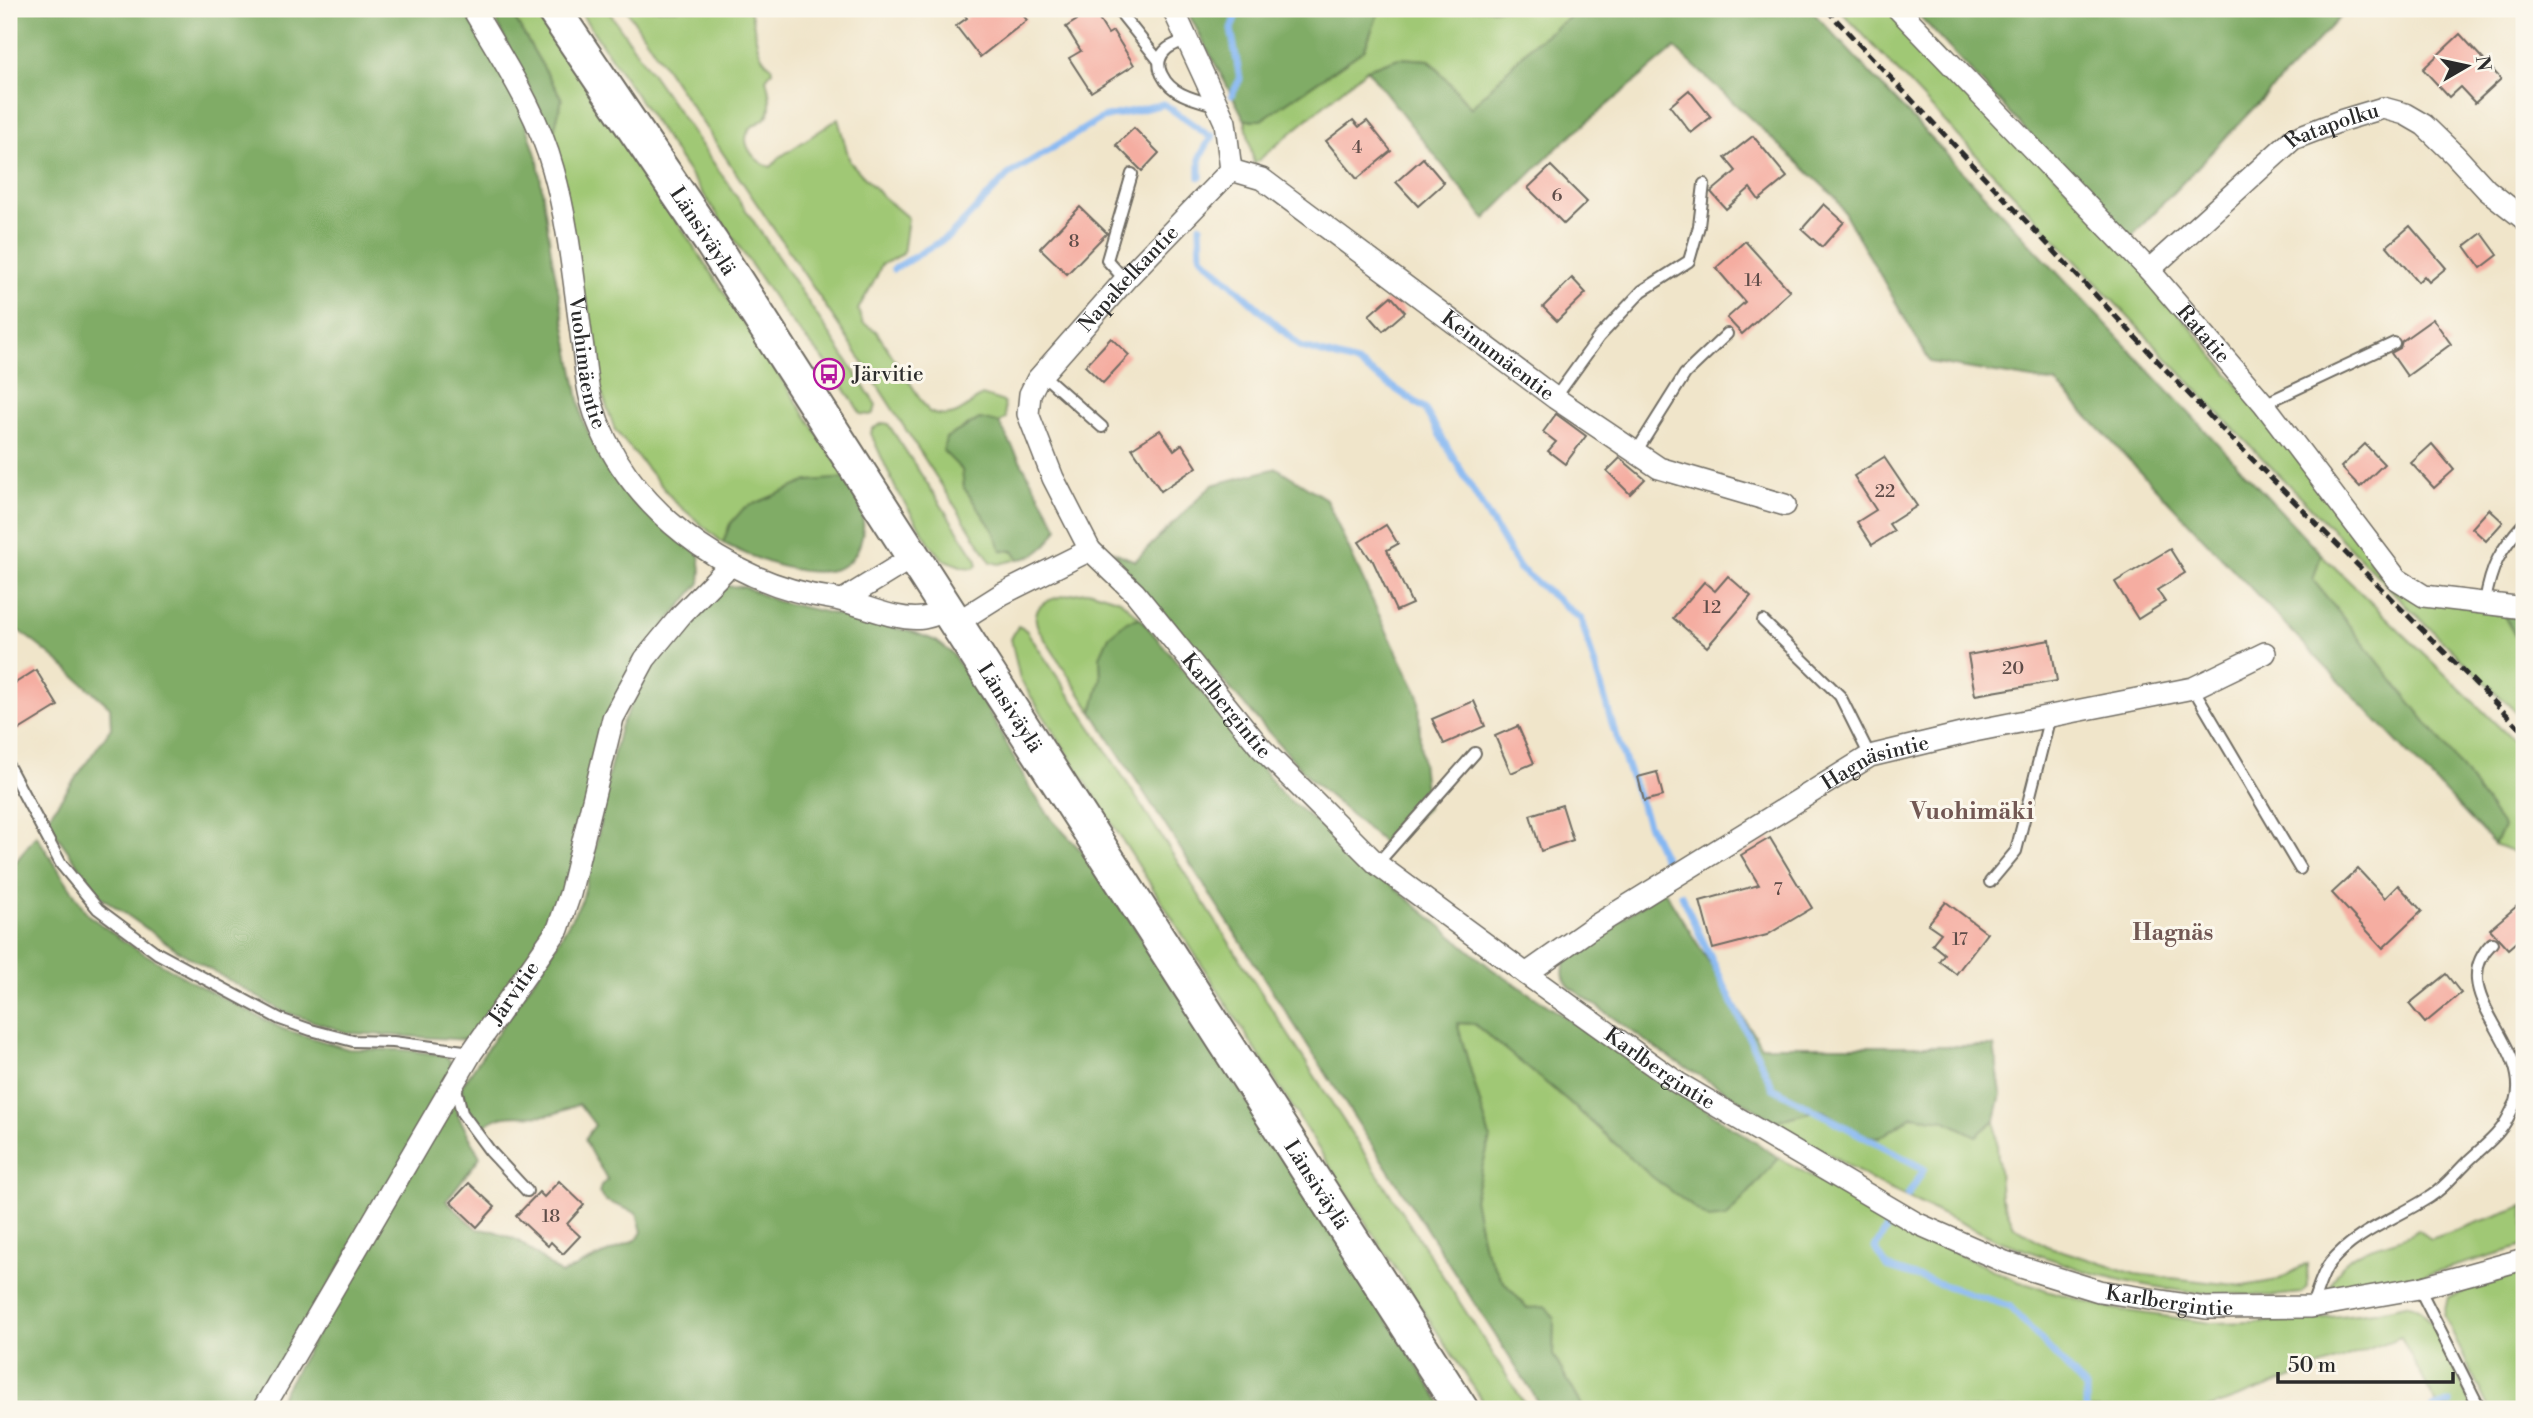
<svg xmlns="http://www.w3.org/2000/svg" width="2533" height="1418" viewBox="0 0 2533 1418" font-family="'Libre Bodoni',serif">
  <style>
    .green { fill: #a0c874; stroke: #667a50; stroke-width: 2 }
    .forest { fill: #80ac66; stroke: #566c48; stroke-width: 2 }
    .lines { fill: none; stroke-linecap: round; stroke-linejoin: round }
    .stream { stroke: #85b7f2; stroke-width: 7 }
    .building { fill: #f5ada1 }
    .lane-casing { stroke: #706c63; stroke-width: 14 }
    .street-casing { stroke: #706c63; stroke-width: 24 }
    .primary-casing { stroke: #706c63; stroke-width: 37 }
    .lane { stroke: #fff; stroke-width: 10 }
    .street { stroke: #fff; stroke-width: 21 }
    .primary { stroke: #fff; stroke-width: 33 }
    .rail { stroke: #2b2b2b; stroke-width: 5; stroke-dasharray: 10 5; stroke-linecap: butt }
    .labels { text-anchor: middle; stroke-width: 6; stroke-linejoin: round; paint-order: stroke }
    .number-label { font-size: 18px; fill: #5e4c48 }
    .street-label { font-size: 21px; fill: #2b2b2b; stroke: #fbf7ec }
    .poi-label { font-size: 21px; fill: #2b2b2b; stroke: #fbf7ec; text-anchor: start }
    .neighbourhood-label { font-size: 23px; font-weight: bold; fill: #725854; stroke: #fbf7ec }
    .quarter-label { font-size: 24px; font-weight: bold; fill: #725854; stroke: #fbf7ec }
  </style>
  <rect width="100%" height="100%" fill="#fbf7ec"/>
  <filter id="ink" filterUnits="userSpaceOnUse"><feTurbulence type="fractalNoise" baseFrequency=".0143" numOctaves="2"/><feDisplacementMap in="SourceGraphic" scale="14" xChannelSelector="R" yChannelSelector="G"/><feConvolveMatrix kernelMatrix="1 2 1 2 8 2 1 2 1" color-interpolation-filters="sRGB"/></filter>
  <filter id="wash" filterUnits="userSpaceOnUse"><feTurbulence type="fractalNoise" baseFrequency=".00686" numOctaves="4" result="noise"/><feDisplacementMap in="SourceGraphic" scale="28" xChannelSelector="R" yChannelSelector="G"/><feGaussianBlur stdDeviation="1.57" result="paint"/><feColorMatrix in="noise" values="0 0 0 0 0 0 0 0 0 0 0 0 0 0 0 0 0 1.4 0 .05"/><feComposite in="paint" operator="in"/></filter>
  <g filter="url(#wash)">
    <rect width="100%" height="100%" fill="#f0e5ca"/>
    <g class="green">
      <path d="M509,9H532L594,96L847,478L730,524L723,543L675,502L615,430L598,382L553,135L562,99Z"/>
      <path d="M578,9H607C698,140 789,271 876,405L874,413L870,415L861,414L832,369L786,316Z"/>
      <path d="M626,9H749C758,28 752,53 771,66L772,71L766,79C769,90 772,102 769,112C766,122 754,122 749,130C739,145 758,165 771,167L780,157L838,119L850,162L880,194L908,218L903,254L881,265C876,283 865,294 858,310L863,323L876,331L929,412C953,422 964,409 982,395L1004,402L1006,418L999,423L979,419L946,438L962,470L964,488L994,531L1001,550L1013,551L1019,559L999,564L991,562L845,335Z"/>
      <path d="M1380,9H1581L1533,44L1471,108L1430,60L1399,58L1367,69L1254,164L1245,120H1261L1364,50Z"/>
      <path d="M1839,9H1900L2141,267L2368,544L2370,561L2395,589L2503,614L2517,639L2524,645V720L2405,604L2227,422Z"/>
      <path d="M883,423L888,424L977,560V565L974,568L963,567L943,559L930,544L895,487L871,434L872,429Z"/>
      <path d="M2321,554L2524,751V856L2494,844L2503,827L2446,747L2313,580Z"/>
      <path d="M1091,591L1120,600L1140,618L1127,621L1100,656L1101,679L1092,712L1039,630C1023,597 1069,595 1091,591Z"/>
      <path d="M1018,626L1026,630L1095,733L1528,1409H1488L1376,1239L1020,679L1011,639Z"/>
      <path d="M1457,1023L1474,1024L1567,1100L1651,1176L1727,1217L1779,1158L1913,1233L2017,1281L2107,1308L2211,1323L2296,1321L2374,1312L2410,1304L2420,1309L2431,1322L2474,1409H2439L2401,1337L2207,1409H1584L1553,1355L1554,1318L1545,1307L1527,1309L1502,1280L1484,1248L1474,1199L1490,1138Z"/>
      <path d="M1821,1109L1858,1134L1879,1138L1912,1116L1944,1120L1976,1136L1995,1120L2001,1197L2014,1226L2047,1246L2135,1274L2244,1286L2278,1280L2307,1264L2308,1287L2301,1293L2273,1296L2188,1292L2133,1283L2085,1271L1997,1240L1877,1183L1775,1121Z"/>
      <path d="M2524,1206V1246L2407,1280L2326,1293V1288H2330C2348,1238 2382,1253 2418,1230L2431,1239Z"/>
      <path d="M2524,1272V1395L2520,1397L2519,1409H2489L2444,1315L2448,1297Z"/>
    </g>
    <g class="forest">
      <path d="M9,9H463L519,102L538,161L551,252L583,421L607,471L699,555L701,570L700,583L636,660L567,886L549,928L470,1040L348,1033L282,1011L180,952L100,896L46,820L111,728L110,707C77,678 45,648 9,624Z"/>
      <path d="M490,9H509L562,99L553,135Z"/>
      <path d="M1186,9H1380L1364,50L1261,120H1245Z"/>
      <path d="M1581,9H1810L2321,554L2313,580L2446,747L2503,827L2494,844L2056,383L1930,362L1836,198L1675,48L1561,144L1485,219L1367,69L1399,58L1429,60L1471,108L1533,44Z"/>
      <path d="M1913,9H2348L2128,240Z"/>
      <path d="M980,419L999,423L1058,528C1049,543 1038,558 1019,559L1013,551L1001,550L994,531L964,488L962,470L943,451L946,438Z"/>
      <path d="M1277,468L1326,499L1385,628L1419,696L1420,743L1427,808L1387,846L1311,780L1126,571L1114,552L1135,561L1212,485Z"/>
      <path d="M847,478C852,488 858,498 861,508C865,523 864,537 857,551C835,594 754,559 723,543L730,524L744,508L808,481Z"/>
      <path d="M724,586L745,587L776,601L913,632L936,641L952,653L963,670L995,722L1031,790L1054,822L1094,864L1445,1409H274L452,1096L459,1117L480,1157L446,1201L477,1229L494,1231L517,1240L561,1274L636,1240L642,1232L637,1213L606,1201L599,1193L601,1185L608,1180C600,1166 590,1155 585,1139L595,1125L579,1104C570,1108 561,1112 552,1114C524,1120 507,1106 481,1129L467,1112L461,1087L548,959L582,900L596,846L608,777L620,727L655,658L692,611Z"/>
      <path d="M2503,614L2524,618V645L2517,639Z"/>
      <path d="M1140,618L1199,688L1282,794L1492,969L1779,1158L1727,1217L1709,1219L1651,1176L1567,1100L1474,1024L1457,1023L1490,1138L1474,1199L1484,1248L1502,1280L1527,1308L1546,1307L1554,1318L1553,1355L1584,1409H1543L1092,712L1101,679L1100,656L1109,636L1127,621Z"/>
      <path d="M36,835L88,915L125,942L194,983L283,1029L348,1049L405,1050L443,1055L450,1060L452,1075L257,1409H42L39,1405L9,1409V871Z"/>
      <path d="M1664,890L1761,1046H1994L2001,1094L1995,1120L1976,1136L1944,1120L1912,1116L1879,1138L1858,1134L1821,1109L1775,1121L1667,1056L1571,988C1561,978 1562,970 1567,957Z"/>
    </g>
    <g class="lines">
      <g class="stream">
        <path d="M1232,95L1240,79L1231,29L1238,9"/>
        <path d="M1200,177V157L1212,136"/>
        <path d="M1200,226L1201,256L1301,347L1357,363L1424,408L1519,568L1581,619L1614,730L1648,824L1665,860"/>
        <path d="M894,269L951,235L1008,175L1102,118L1164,104L1212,138"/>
        <path d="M1681,895L1773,1088L1924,1169L1908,1195"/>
        <path d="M1887,1228L1875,1248L1887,1267L2009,1306L2086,1388V1409"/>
        <path d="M2432,1409L2450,1403"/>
      </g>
    </g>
    <g id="blocks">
      <g class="building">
        <path d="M960,9H1018L1027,20L980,57L956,26L967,18Z"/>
        <path d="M1093,10L1108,34L1113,31L1134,65L1091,92L1069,58L1081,51L1066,27Z"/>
        <path d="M2460,34L2501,79L2475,103L2460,87L2449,97L2423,69Z"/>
        <path d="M1689,90L1711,117L1691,133L1670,106Z"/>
        <path d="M1353,120L1359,127L1367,121L1391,151L1357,179L1326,141Z"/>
        <path d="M1134,128L1159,153L1142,171L1116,145Z"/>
        <path d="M1753,136L1787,177L1759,200L1750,188L1726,209L1711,192L1736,171L1725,158Z"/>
        <path d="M1423,158L1444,183L1418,206L1396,182Z"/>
        <path d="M1551,166L1587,202L1564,224L1528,188Z"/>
        <path d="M1824,204L1844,222L1822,247L1802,229Z"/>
        <path d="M1080,207L1107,233L1067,274L1040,248Z"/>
        <path d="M2410,226L2446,268L2429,282L2424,276L2418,282L2387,246Z"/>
        <path d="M2482,233L2498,255L2481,268L2465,246Z"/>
        <path d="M1745,241L1790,291L1742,334L1727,318L1745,302L1716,268Z"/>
        <path d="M1572,278L1586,293L1557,321L1543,307Z"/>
        <path d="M1391,296L1405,312L1383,331L1369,315Z"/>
        <path d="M2433,319L2451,344L2407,376L2391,353L2400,348L2402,341Z"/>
        <path d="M1111,338L1129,355L1103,383L1085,366Z"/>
        <path d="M1556,414L1586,436L1565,464L1548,451L1556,442L1543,432Z"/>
        <path d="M1160,430L1174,450L1182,444L1197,467L1161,491L1132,448Z"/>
        <path d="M2365,444L2384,464L2360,487L2341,467Z"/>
        <path d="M2432,444L2454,470L2434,488L2411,463Z"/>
        <path d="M1884,457L1917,506L1889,524L1894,531L1872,545L1857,522L1876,510L1854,476Z"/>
        <path d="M1620,458L1645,479L1630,494L1607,471Z"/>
        <path d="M2489,509L2503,522L2486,541L2472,528Z"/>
        <path d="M1386,525L1398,544L1387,550L1412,604L1396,611L1372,559L1371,560L1359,542Z"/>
        <path d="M2170,549L2185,573L2157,590L2165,602L2138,619L2115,582Z"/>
        <path d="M1728,576L1751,596L1707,647L1673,618L1704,582L1715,591Z"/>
        <path d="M2050,640L2057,681L1975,695L1968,655Z"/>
        <path d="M36,670L58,706L9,736V687Z"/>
        <path d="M1474,701L1485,726L1444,744L1432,719Z"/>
        <path d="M1518,726L1534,763L1511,773L1495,736Z"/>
        <path d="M1657,772L1663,796L1644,801L1638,777Z"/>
        <path d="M1562,805L1573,840L1541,851L1530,815Z"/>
        <path d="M1770,838L1812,908L1767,935L1713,949L1700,901L1759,885L1741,855Z"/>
        <path d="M2358,869L2385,898L2398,885L2422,911L2383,948L2332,893Z"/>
        <path d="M2524,900V935L2508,949L2490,929Z"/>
        <path d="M1946,902L1987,933L1956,974L1939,961L1944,954L1932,944L1941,933L1928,924Z"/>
        <path d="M2446,974L2461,993L2425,1023L2409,1004Z"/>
        <path d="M559,1181L584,1205L567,1224L580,1236L563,1254L551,1242L548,1246L516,1216L539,1192L544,1197Z"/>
        <path d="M469,1183L495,1207L477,1227L451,1202Z"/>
      </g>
    </g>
  </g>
  <g filter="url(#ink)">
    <use href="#blocks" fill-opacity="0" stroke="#706c63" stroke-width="2"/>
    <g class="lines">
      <g class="lane-casing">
        <g id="lane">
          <path d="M1123,16L1159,61"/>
          <path d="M1187,39C1181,42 1172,45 1167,49C1149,64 1166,87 1182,94C1192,99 1204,102 1215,105"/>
          <path d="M1125,280L1107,260L1132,174"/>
          <path d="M1042,374L1102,427"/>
          <path d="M1555,398L1599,337L1642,291L1689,261L1699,226L1704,184"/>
          <path d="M2264,404L2394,343"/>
          <path d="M1636,452L1685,374L1727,334"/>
          <path d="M2485,602C2491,566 2500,550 2524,523"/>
          <path d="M1763,621L1840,696L1870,756"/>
          <path d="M2193,688L2300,869"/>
          <path d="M9,767L61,864L98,909L157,953L280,1019L311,1030L353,1041L393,1042L472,1052"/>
          <path d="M1377,864L1475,753"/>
          <path d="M1990,882L2016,851L2050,716"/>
          <path d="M455,1084L462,1113L490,1151L527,1191"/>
          <path d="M2419,1288L2480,1409"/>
          <path d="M2311,1307C2317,1294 2321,1274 2330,1263C2356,1231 2398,1218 2431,1196C2444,1188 2455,1174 2466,1163C2477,1152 2491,1142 2500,1130C2507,1122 2511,1111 2516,1102C2533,1044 2442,993 2492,943"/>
        </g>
      </g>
      <g class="street-casing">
        <g id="street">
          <path id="s1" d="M473,9C503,61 537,110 553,169C569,225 574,284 582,341C585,362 586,385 592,404C621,505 728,584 830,598C859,602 894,622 923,618C931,617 940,613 948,610"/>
          <path id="s2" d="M1898,9L2149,270L2264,404L2397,579L2424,596L2524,608"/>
          <path id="s3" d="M1231,170L1262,179L1555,398L1659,468L1785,505"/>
          <path id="s4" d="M2149,270L2293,139L2343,120L2383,108L2405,114L2424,125L2455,155L2487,190L2524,219"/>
          <path id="s5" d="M1090,550L1053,478L1028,414L1030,394L1037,380L1125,280L1231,170L1225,122L1173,9"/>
          <path d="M843,600L913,557"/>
          <path id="s6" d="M956,623L1002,594L1090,550L1135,593L1260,747L1377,864L1526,974L1678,1083L1916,1223L2005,1262L2099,1291L2206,1308L2311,1307L2419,1288L2524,1259"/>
          <path id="s7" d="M1526,974L1590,929L1870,756L1974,731L2193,688L2265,653"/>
          <path id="s8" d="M263,1409L472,1052L558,929L570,894L613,718L645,659L682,614L729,566"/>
        </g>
      </g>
      <g class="primary-casing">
        <g id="primary">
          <path id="s9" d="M553,9L711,242L1461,1409"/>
        </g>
      </g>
      <use href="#lane" class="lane"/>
      <use href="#street" class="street"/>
      <use href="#primary" class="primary"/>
      <path class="rail" d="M1826,9L2219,426L2524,732"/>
    </g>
  </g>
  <defs>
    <g id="bus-ring" transform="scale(1.575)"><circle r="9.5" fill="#fbf7ec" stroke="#b5179e" stroke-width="1.5"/><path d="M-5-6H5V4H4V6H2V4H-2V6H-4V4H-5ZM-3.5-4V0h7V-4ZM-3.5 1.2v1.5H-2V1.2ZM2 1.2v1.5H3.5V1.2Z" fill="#b5179e"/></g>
  </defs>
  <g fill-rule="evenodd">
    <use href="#bus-ring" x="829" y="374"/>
  </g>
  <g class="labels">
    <g class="number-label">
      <text x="1357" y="153">4</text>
      <text x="1557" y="201">6</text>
      <text x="1074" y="247">8</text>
      <text x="1753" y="286">14</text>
      <text x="1885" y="497">22</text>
      <text x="1712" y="613">12</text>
      <text x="2013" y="674">20</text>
      <text x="1778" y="895">7</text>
      <text x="1960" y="945">17</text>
      <text x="551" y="1222">18</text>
    </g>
    <g class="street-label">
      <text dy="7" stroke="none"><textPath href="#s4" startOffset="236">Ratapolku</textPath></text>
      <text dy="7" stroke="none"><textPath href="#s9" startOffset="268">Länsiväylä</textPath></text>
      <text dy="7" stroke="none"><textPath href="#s5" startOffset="322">Napakelkantie</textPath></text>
      <text dy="7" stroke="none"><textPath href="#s2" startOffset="446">Ratatie</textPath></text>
      <text dy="7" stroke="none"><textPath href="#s3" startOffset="327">Keinumäentie</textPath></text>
      <text dy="7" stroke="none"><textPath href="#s1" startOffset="376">Vuohimäentie</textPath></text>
      <text dy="7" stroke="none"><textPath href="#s6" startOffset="360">Karlbergintie</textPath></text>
      <text dy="7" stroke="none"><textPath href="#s9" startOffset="835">Länsiväylä</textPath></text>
      <text dy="7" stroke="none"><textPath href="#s7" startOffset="410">Hagnäsintie</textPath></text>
      <text dy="7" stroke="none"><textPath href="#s8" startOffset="486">Järvitie</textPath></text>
      <text dy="7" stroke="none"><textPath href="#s6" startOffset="928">Karlbergintie</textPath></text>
      <text dy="7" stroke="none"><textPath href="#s9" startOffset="1402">Länsiväylä</textPath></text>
      <text dy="7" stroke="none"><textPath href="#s6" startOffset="1494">Karlbergintie</textPath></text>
    </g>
    <g class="poi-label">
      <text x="852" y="381">Järvitie</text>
    </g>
    <g class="neighbourhood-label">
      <text x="2173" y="940">Hagnäs</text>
    </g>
    <g class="quarter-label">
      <text x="1972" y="819">Vuohimäki</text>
    </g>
  </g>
  <rect width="2533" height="1418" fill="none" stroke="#fbf7ec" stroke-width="35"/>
  <g transform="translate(2467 66) rotate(81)" stroke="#fbf7ec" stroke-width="5" paint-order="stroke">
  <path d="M0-5L12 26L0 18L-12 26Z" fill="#2b2b2b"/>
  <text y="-10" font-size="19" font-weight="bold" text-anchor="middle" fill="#2b2b2b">N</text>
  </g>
  <path d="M2278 1372v10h175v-10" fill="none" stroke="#2b2b2b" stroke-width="3.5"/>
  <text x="2288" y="1372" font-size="21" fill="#2b2b2b" stroke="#fbf7ec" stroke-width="5" paint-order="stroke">50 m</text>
</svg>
